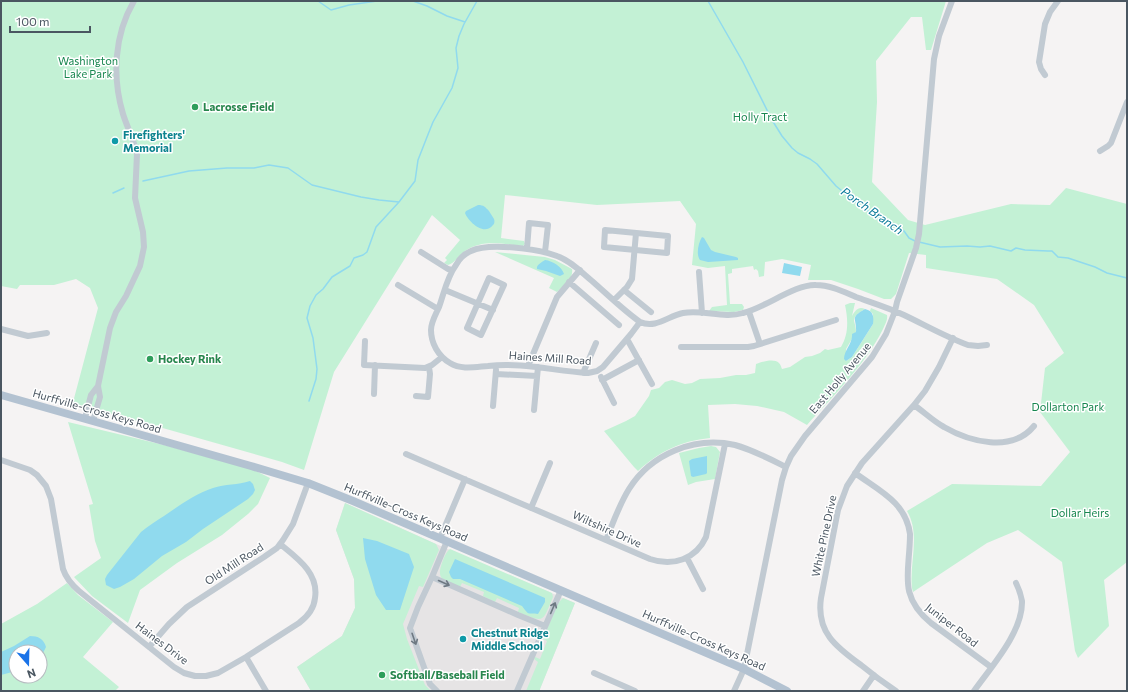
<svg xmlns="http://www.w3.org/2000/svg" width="1128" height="692" viewBox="0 0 1128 692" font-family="Commissioner,sans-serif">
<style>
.education{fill:#e6e4e5}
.green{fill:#c3f1d5;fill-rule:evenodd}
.water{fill:#90daee}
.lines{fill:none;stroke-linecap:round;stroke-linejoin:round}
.stream{stroke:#90daee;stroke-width:1.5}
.minor{stroke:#c1cad2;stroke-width:6}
.major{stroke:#b3c2d1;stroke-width:8}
.oneway{stroke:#6e7983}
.leisure-dot{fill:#2e9e5b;stroke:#fff;stroke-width:1.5}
.culture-dot{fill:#0f9aa8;stroke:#fff;stroke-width:1.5}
.labels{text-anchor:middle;stroke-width:3;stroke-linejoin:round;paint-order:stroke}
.park-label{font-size:11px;fill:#17864f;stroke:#fff}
.leisure-label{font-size:11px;font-weight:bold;fill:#27864d;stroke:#fff;text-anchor:start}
.culture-label{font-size:11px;font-weight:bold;fill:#0d838f;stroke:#fff;text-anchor:start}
.street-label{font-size:11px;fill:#4a5661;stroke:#fff}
.water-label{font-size:12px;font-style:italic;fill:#0c7c9b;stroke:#fff}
</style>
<rect width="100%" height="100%" fill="#f5f3f3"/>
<path class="education" d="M345,503L436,544L575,603L540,689V691H311L297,667L342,636L355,608L354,579L336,530Z"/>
<path class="green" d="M1,1H946L931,50H926L922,17H911L876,61L877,102L872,182L908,220L925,225L1011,204L1050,205L1066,188L1127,204V562L1104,580L1109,626L1078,658L1075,651L1062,562L1018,530L987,543L913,592L912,588C909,563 921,535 907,511L952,484L1041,486L1070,452L1040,412L1045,368L1064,353L1034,305L997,279L926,268V255L909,253L896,294L891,299H884L858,289L831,280H808L811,265L782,259L765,262L764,276L759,277L758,271L756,269L754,270L753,266L732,269V273L728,274L730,304H742L744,307L743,310L734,312L709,311L712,307L727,305L725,266L708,268L692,265L696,224L680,201L597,205L505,195L501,238L524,241L525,244L523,246C503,244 482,239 465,251C459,255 455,263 448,265L444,263L447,260L445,258L460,240L432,215L334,372L304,470L282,462L131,419L80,407L72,406L98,308L90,288L76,279L54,285H20L17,289L1,286Z
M495,252L545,257L555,260L572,269C574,278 563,286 557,292L549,288L554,278Z
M850,303H855L852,316C855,311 858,306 865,309C860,312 854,315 854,321C855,325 856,328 856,332L846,349V361L852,357L873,324V314L870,311L871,308L887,315C888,320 885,324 883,329C865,365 834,395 807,425L784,412L757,406L735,404L708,405L710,438C681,441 660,451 638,471L634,467L604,431L626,421L635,416L649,396L651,390L659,388L665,382L672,380L685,384L692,383L700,379L720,378L736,375H746L755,373L756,364C761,362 774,358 779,363C781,365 781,367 782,369L790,367L805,357L812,356L820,353L825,349L828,350L841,347C849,334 848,319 845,305Z
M68,422L168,446L254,470L270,478L258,504L248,514L222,535L177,563L140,590L128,623L92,596L74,577L101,558L95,541L89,505L93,504Z
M711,446L716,447L720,452L715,479L696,482L688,485L679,453L699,448Z
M345,503L436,544L439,550L423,587L419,586L403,624L407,639L425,685L431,691H311L297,667L342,636L355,608L354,579L336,530Z
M450,549L552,593L553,597C542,623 545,623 518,612L519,608L497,598L495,602L483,596L484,592L462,583L460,587C443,579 435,581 443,560C445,556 446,552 450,549Z
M67,583L78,595L113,622L83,657L119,687L115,691H1V624L37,604ZM16,652H40V676H16Z
M563,598L575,603L540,689V691H526L538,662L534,659L535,657L540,659L547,641L543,639L558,603Z"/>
<path class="water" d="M478,205C484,205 485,207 489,211C490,213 493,217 494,219C495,222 494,224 493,225C484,237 468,221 465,213L466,211Z
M702,237L704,238L711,250L715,252L736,257L738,258V260L708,262L700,260C696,255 698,243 702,237Z
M545,260C553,261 562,267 564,274L560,276L546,271L537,269C536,265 542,262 545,260Z
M784,263L802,267L800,276L782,273Z
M865,309C873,311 874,316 873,324L852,357L846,361L844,359C844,350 853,343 852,334L856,332C857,318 849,318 865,309Z
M707,456V473L706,474L693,477L691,476L689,461L692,459Z
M250,481L253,484L255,490L253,494L248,499L203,529L186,542L162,556L134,579L120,587L114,589L106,585L105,579L107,575L141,532C148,526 156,521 164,516C180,505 195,494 213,488C225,484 238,485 250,481Z
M363,538L377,541L409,554L414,567L400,610H386L376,595L365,559Z
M455,559L545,598V602L538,614C527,612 530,617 522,606L460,579H453L451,577L449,572Z
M30,636C38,636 44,639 46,647L43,653L40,655V652H16V671L1,675V652L14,646Z"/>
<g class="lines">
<path class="stream" d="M318,1L331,10L349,5L377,1
M413,1L427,6L447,16L465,22
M708,1L743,62L772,120L782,136L792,148L798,153L810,159L817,164L836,186L859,205L868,211L893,224L904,231L909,238L915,241
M143,181L189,171L227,168H254L269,165L288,168L312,185L361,197L379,200L399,202
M113,193L124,188
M919,242L940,247L967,246L980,247L990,246L1011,251L1016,248L1025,250L1048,251H1052L1058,257L1068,258L1095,267L1107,273L1127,278
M309,401L316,379L317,369L313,338L307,318L310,306L316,295L323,289L332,277L350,266L354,258L363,255L367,252L376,227L399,202L415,181L418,160L427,137L433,122L452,88L458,68L456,48L459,36L464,24L477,1"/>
<path class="minor" d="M1045,75L1041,69L1039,62L1045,24L1050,12L1058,1
M1100,151L1108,146L1111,143L1127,102
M605,230L668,236L667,253L604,247Z
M527,249L529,223L548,225L545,252
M421,252L448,269L452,270
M699,272L702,313
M489,278L504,285L481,335L467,328Z
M569,282L619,325
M398,285L438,309
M445,290L493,310
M624,290L651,312
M614,300L627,287L632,279L636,233
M749,312L760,344
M640,322C623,310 608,295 592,281C581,272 571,261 557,256C539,249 489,242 471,251C464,254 459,259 456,265C447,277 444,293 439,307C436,314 431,322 431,330C431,343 438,356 450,363C461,370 475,367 488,366C522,362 554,371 588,373L597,371L603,367L631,334L640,322C656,329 668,316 683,313C703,309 723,319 743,313C765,308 795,284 816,285C830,285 844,292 856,297C873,303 889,308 904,315C925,325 946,337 968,345L978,346L987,345
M1,329L28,336L47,333
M627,339L652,384
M365,341L364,365L425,368L432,365L442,357
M681,347H748L754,346L836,320
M528,366L557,297L580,270
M583,373L596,343
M496,374L537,376
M601,377L614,403
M602,380L639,360
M374,394L375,365
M416,396L428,397L430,374L429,367
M914,405C924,412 933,421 944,427C970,442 1012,453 1034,426
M493,406L496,370
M534,410L538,367
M85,418L91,395L98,386
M93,421L100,397L98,386L110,328L116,312L126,296L140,266L144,247L143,232L135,198L137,154C134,140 127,127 123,114C112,77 114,35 134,1
M406,454L650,559C673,567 696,559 706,537L725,444
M1,460L30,470L37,475L46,486L51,499L63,569C66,578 72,585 79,591L174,667L184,673L195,676H206L218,673L246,657L299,623C307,617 314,609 315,598C319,573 297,558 280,544
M855,473C878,490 906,502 910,534C910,572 897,595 931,623L991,667
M531,508L550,463
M440,538L465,479
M606,540C613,523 619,505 629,489C651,454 694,436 735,445C753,450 770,459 786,467
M447,541L432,577L518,615L545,626
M687,558L703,589
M432,577L418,607L410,628L430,684L437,691
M149,647L169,624L187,607L264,557L277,548L283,540L293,524L308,483
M246,657L266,691
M594,673L635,691
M517,691L561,590
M734,691L744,669L782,480L786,467L791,456L805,436L872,357L886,334L895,311L897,302L916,248L919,234L934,59L939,36L952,1
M863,691L874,675
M896,691C884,683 872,674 861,665C836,647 816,632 821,598L838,510L847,486L862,463L914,405L925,391L939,367L953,338
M974,691C991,667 1023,632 1022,601C1021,595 1019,589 1016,583"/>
<path class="major" d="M1,395L251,466L308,483L353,501L744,669L787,691"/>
</g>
<defs><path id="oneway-shaft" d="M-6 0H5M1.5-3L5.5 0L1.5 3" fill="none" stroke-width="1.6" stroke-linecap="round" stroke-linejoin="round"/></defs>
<g class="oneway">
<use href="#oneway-shaft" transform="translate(444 583) rotate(24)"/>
<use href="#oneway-shaft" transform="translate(553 608) rotate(-67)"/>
<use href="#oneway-shaft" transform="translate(414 639) rotate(71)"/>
</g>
<g class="leisure-dot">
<circle cx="195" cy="107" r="4"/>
<circle cx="150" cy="359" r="4"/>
<circle cx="382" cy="675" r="4"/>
</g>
<g class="culture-dot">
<circle cx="115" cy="141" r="4"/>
<circle cx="463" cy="639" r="4"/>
</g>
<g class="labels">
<g class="park-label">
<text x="88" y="65">Washington<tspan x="88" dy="13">Lake Park</tspan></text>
<text x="760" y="121">Holly Tract</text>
<text x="1068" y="411">Dollarton Park</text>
<text x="1080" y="517">Dollar Heirs</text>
</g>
<g class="leisure-label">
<text x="203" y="111">Lacrosse Field</text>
<text x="158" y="363">Hockey Rink</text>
<text x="390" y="679">Softball/Baseball Field</text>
</g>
<g class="culture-label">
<text x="123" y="139">Firefighters'<tspan x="123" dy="13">Memorial</tspan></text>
<text x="471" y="637">Chestnut Ridge<tspan x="471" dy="13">Middle School</tspan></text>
</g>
<g class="street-label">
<text transform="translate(550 358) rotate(4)" y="4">Haines Mill Road</text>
<text transform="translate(840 378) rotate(-50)" y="4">East Holly Avenue</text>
<text transform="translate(97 411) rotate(16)" y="4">Hurffville-Cross Keys Road</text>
<text transform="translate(406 512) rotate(23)" y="4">Hurffville-Cross Keys Road</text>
<text transform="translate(607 529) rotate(24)" y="4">Wiltshire Drive</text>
<text transform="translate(824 536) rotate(-78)" y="4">White Pine Drive</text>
<text transform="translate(234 564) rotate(-33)" y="4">Old Mill Road</text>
<text transform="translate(952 625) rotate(38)" y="4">Juniper Road</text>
<text transform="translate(704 640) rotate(24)" y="4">Hurffville-Cross Keys Road</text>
<text transform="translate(162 643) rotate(37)" y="4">Haines Drive</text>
</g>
<g class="water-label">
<text transform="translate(872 211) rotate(35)" y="4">Porch Branch</text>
</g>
</g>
<rect width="1128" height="692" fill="none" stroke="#4a5661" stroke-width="4"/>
<g transform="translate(28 664) rotate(160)"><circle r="19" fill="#ffffff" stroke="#b7bbc0"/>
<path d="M0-3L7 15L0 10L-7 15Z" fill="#1a73e8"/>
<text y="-6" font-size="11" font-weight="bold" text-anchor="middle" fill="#4a5661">N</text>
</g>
<path d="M10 26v6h80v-6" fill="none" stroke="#4a5661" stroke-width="2"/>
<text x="16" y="26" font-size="12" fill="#4a5661" stroke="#ffffff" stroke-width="3" paint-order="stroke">100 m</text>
</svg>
